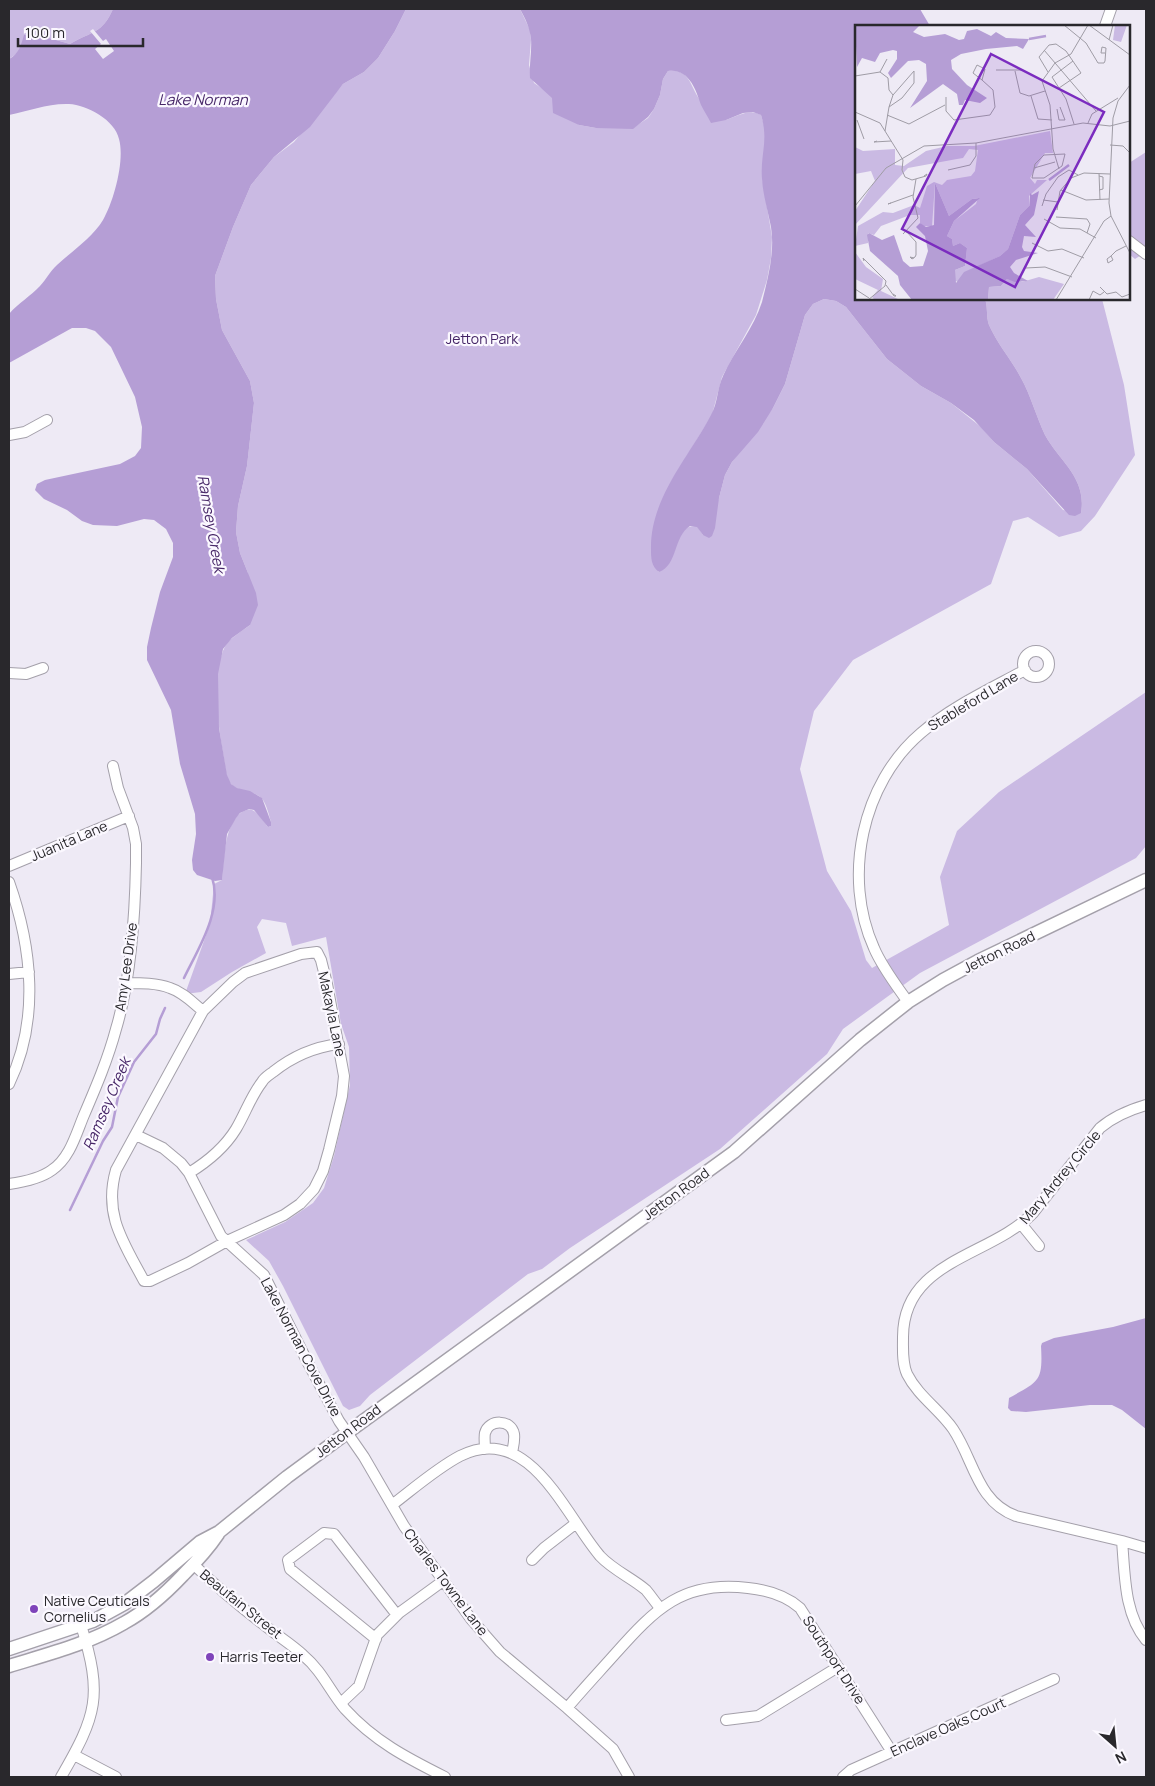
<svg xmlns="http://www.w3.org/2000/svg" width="1155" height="1786" viewBox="0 0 1155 1786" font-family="Manrope,sans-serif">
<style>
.green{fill:#cabae3}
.water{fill:#b59ed5}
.pier{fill:#eeeaf5}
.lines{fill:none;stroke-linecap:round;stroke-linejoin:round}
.stream{stroke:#b59ed5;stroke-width:2.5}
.minor-casing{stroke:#a4a0aa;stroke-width:12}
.tertiary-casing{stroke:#a4a0aa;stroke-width:15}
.minor{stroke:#fff;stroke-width:10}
.tertiary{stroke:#fff;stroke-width:12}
.poi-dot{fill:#7f44ba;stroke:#fbf8ff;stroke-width:2}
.labels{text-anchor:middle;stroke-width:4.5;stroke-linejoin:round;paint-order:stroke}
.park-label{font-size:14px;fill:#432365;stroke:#fbf8ff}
.street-label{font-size:14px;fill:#29282c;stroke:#fbf8ff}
.poi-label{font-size:14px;fill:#29282c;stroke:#fbf8ff;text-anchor:start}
.water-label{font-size:15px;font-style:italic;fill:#472768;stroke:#fbf8ff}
.inset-river{fill:none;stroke:#b59ed5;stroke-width:2.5}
.inset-road{fill:none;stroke:#9f9ca5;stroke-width:1}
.view{fill:#7b2cbf;fill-opacity:0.15;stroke:#7b2cbf;stroke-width:2.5}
.inset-edge{fill:none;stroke:#29282c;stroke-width:2.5}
</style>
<rect width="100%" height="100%" fill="#eeeaf5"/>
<path class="green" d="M9,9H113C102,34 92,31 70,44L42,36L9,59Z
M406,9H520L530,30L531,40L529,65L534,83L546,91L579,125L596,128H633L648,118L654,109L660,95L663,79L668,71C691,68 690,88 701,101C707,108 718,114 726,120C738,116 750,108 761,115L765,128L766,141L762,177L772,237L771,258L767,280L756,315L722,377L712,415L672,480L661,505L658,572C681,563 671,524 697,526L703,535L719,498L725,475L732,462L773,408L785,384L805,315L813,304L824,299L836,301L846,307L887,359L921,386L951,403L981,427L994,442L1027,469L1063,510L1081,513C1087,478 1060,462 1045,435C1036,416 1031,396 1021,378C1011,359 998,345 989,325C986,317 988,307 985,299H1102L1124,385L1135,455L1095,516L1081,531L1059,537L1028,517L1013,521L991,584L853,660L814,711L800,769L827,871L851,911L866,960L872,968L949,925L940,877L957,831L999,792L1146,692V846L1136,858L920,973L843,1029L827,1054L720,1149L570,1248L542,1269L528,1274L370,1395L360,1406L349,1410L343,1406L283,1286L269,1261L246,1240L285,1222L313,1203L324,1188L334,1156L350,1085L349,1047L341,1024L326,937L292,946L286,923L262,919L257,927L266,953L232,972L201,992L185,994L210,924L214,884L222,880C224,861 224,820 244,811C247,810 248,809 252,810C258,812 264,822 268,827L271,826V822C269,815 267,806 263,800C255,789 238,793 230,783C225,775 225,763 223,753C218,721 211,682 223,651C227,639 241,632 250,625L248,573L240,553L236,532L238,506L247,466L254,403L250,381L222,330L216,299L215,276L233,227L251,185L274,157L294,142L343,84L364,72L378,58L395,31Z
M1146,152V252L1135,259L1129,254V163Z"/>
<path class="water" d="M113,9H406L395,31L378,58L364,72L343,84L310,127L274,157L251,185L233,227L215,276L216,299L222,330L250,381L254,403L247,466L238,506L236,532L240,553L256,593L258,605L250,625L232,638L223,649L218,674L219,728L227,775L231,784L237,788L250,791L262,798L271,822V826L268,827L254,810L249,809L240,813L236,818L227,834L222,880L215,881L197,875L193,870L192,860L196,834L195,814L180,764L171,710L147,660V647L151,628L160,592L173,557V543L166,529L154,520L144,519L117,526L93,525L82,521L67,510L44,499L35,490L37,484L45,480L120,464L135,456L141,448L142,427L135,397L111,347L95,331L86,328H72L9,363V314C18,303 31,296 40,286C46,280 50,271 57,265C72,251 92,238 103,220C114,201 125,160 119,139C115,120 87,105 69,104C49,103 28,111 9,115V59C19,54 21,45 24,35L42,36L70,44C92,31 102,34 113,9Z
M520,9H920L930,26H856V299H985C988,307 986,317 989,325C998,345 1011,359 1021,378C1031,396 1036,416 1045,435C1060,462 1087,478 1081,513L1075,516L1069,515L1027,469L994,442L974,420L951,403L921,386L887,359L846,307L836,301L824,299L813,304L805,315L785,384L773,408L758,432L732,462L725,475L719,498L715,528L712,536L709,538L703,535L697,527L690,526C673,537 678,565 659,572C651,566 651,558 651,549C650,498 689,457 711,415C718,403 717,388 723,376C734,351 754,328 762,302C768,278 775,252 771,227C768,211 763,195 762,179C760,154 769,141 761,115L753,112L743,113L726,120L711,123C708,117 704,111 701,105C696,90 689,68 668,71L663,79L660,95L654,109L648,117L633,129L596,128L579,125L553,113L552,98L530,78C529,65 532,52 531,39C530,28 525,18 520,9Z
M1146,1318V1429L1122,1410L1112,1405H1090L1026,1412L1011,1411L1008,1408L1009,1398C1039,1381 1043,1382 1041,1346L1042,1343L1054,1338L1113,1327Z"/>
<path class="pier" d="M93,29L103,41L106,39L114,51L103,59L95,49L101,44L90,31Z"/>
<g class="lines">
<path class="stream" d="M184,978C198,949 223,911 212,877
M70,1210L103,1141L112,1127L118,1097L134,1062L156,1034L160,1019L165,1008"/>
<g class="minor-casing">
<path id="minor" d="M1105,26L1111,9
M1129,241L1146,254
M9,435L25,432L47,420
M1023 664a13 13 0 1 1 26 0a13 13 0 1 1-26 0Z
M9,673L26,674L43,668
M9,866L129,816
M9,882C32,947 40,1020 9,1084
M317,952L321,960L327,984L344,1076L342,1096L329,1150L323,1171L314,1189L300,1204L284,1215L227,1241L188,1263L150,1281H144C124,1243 103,1215 116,1170L203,1011L233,982L245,973L301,954Z
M9,974L29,972
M127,983C141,983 157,983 170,988C183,992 193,1003 203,1011
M908,1002C896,985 882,967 874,948C842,877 862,783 921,733C951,707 990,689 1025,670
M136,1135L163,1148L181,1163L189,1173L221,1236L264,1275L308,1363L339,1421L364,1457L404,1526L471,1619L500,1652L567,1708L613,1749L629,1777
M189,1173C207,1162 225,1147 236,1129C245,1114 251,1096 262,1082C264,1078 269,1075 273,1072C293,1056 314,1047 339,1044
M9,1184C23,1182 40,1179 52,1170C70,1158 76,1134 84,1115C96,1087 108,1059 116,1029C131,979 135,916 136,863V844L133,828L118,788L113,766
M1022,1225L1039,1246
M485,1449C485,1444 484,1437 485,1433C489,1419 511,1419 514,1434C515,1440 513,1447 512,1453
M392,1505C413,1489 437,1468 460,1456C529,1421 565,1515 600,1556C613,1570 632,1578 646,1590C651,1596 655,1602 660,1608
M1122,1541L1016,1516C977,1502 974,1460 953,1429C940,1410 918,1396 907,1374C902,1363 903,1349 903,1337C903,1260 990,1257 1033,1213L1100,1128C1114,1116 1129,1110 1146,1105
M1146,1548L1122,1541C1125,1574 1124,1614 1146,1640
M532,1560L544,1548L575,1524
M193,1564C216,1586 239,1606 263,1624C276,1635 290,1643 303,1655C323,1672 329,1690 345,1709C374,1741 407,1758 445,1777
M376,1639L290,1569L288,1560L324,1533L334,1534L397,1615
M341,1703L359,1686L377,1635L399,1613L443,1581
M567,1708C583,1689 599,1672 615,1654C655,1609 683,1580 748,1588C767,1590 785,1595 800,1608L892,1752
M726,1720L758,1716L838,1667
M74,1755L116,1777
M61,1777C97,1715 103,1696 81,1625
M843,1777L851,1770L1054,1679"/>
</g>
<g class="tertiary-casing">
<path id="tertiary" d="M9,1649L93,1621L124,1604L154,1581L200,1542L219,1532L287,1477L348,1432L734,1152L860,1040L908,1002L943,980L978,961L1146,880
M9,1666C48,1654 88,1644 124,1623C146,1611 166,1593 183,1575C196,1562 208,1549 218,1534"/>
</g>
<use href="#minor" class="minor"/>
<use href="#tertiary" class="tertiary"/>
</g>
<g class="poi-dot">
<circle cx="34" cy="1609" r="5"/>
<circle cx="210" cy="1657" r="5"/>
</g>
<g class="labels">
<g class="park-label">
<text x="482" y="344">Jetton Park</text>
</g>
<g class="street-label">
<text transform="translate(973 701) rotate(-31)" y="5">Stableford Lane</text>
<text transform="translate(69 841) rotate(-23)" y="5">Juanita Lane</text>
<text transform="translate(999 952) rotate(-26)" y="5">Jetton Road</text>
<text transform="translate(126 967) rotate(-82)" y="5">Amy Lee Drive</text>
<text transform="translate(332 1014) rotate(78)" y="5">Makayla Lane</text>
<text transform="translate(1060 1177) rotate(-50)" y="5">Mary Ardrey Circle</text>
<text transform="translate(676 1194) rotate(-36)" y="5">Jetton Road</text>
<text transform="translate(301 1347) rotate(62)" y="5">Lake Norman Cove Drive</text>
<text transform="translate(348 1431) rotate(-37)" y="5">Jetton Road</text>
<text transform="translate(446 1582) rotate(53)" y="5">Charles Towne Lane</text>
<text transform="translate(241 1604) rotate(39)" y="5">Beaufain Street</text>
<text transform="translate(834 1660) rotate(57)" y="5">Southport Drive</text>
<text transform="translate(948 1727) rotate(-24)" y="5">Enclave Oaks Court</text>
</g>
<g class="poi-label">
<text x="44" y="1606">Native Ceuticals<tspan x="44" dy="16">Cornelius</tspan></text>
<text x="220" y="1662">Harris Teeter</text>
</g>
<g class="water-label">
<text x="203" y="105">Lake Norman</text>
<text transform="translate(211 524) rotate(80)" y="5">Ramsey Creek</text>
<text transform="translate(107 1104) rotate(-67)" y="5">Ramsey Creek</text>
</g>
</g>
<g transform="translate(855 25)">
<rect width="275" height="275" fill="#eeeaf5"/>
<path d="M260,0H272L266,17L258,15ZM195,106L198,128H190L175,153L180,159L182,155H192L174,171L175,180L165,190L153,224L145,231L111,247L105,257L100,256V245L110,241L112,223L105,218L98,221L97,214L92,211L99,196L121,179L123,173L117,174L94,191L80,158L77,201H68L65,198V190H55L26,201L19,210L13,208V218L0,221L3,201L28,187L38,188L59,180L65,183L72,161L79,157L87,160L92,155L116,151L120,146L123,125L114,124L108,133L102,134L53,143L0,200V186L20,156L16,146L0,149V122L8,126L40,124V140L49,141L71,126L92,121H119ZM0,227L11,242L28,254L26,266L45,275H20L17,272L23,265L0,254ZM184,252L209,259L198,275H133L134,262L146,261L152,254L167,257Z" fill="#cabae3"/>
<path d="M0,0H65L58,7L69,12L90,9L104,15L109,14L112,6L122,4L136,11L141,7L151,13L174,14L168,24L162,21L131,24L106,29L96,35L97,44L112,60L132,73L125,78L110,75L108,80H104L102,69L88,59L55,83L72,56L71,39L64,35L53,36L36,53L33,48L42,34V26L38,25L25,28L20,37L7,33L2,42ZM80,158L94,191L117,174L125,173L99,196L92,211L97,214L98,221L105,218L112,223L110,241L100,245L101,258L109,247L145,231L153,224L165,190L175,180V168L177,170L184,166L179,190L170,200L181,212L169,211L167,222L169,226L183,228L161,235L155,242L159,248L173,256L160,257L152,254L146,261L134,262L133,275H57L45,260L43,251L15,226L12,210L14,208L27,215L39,210L48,236L55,242L68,241L73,226L70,211L61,202L65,198L71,202L79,200Z" fill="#b59ed5"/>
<path class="inset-river" d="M174,14L191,11M194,155L214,140"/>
<path class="inset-road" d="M209,0L231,18L243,38H249L250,36L251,23L247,22L246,28H250M234,0L275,30M254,15L258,0M189,25L241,86M218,36L197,52L211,74L219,99M122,40L130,44L127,55L118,48ZM141,45H167M160,46L165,68L174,71L190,66M25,47L33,53L34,65L38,70M193,47L184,32L194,20L201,19L211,26L226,48L204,63M0,51L25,47L32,34M275,60L263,76L258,93L254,178L256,191L275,228M176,71L183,94L197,95M91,72V86L99,95L135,90L140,82L138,65L127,55M202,84L204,95H210L205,82M0,87L25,98L48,135L47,145L50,152L57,155L71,151L72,149L69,151M32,90L54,99L90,80M2,95L9,114M233,98L237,89L263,73M30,106L34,82L47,73L59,58V46L38,70L34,82M22,116L19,117L36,116M255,120L268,121L275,128M210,129L207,141L189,153H177L180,139L189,130ZM179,143L200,137M204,144L198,124L195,80L187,56L200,38L216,29L233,0M93,145L115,140L121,131V118M244,148L245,175M244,151L248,152V164L244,165M206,165L231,175L254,174M188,175L203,177M36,178L33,179L58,170M0,181L31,143L69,121L121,118L228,98L255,101L275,96M187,181L191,169L203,152L214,145L223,150M202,185L205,166L216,153L229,148L255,149M201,192L232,194L235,199L232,208M189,194L205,203L225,204L241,213M51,206L61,217V230L60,232L57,234L55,232L59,233M48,209L63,193L58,172L61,154M177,218L193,226L207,224L229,233M256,231L258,235L253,238L252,234L256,231L261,226L271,221M9,236L8,233L31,256L30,261L13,275M171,243L190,242L217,252M31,260L39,271H41L38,269M245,262L252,269L261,267L267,272L275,269M0,264L14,273M201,275L249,196L256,191M234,275L238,266L245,270L249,267"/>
<path class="view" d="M136,29L249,87L160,262L47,204Z"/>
<rect width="275" height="275" class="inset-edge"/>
</g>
<rect width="1155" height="1786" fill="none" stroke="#29282c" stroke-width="20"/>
<g transform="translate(1115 1746) rotate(153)" stroke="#fbf8ff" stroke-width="4" paint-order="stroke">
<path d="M0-4L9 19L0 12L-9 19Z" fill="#29282c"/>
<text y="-8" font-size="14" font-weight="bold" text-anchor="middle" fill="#29282c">N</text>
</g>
<path d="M18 38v8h125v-8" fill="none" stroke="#29282c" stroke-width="2.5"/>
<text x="25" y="38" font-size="15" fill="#29282c" stroke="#fbf8ff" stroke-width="4" paint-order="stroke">100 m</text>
</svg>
